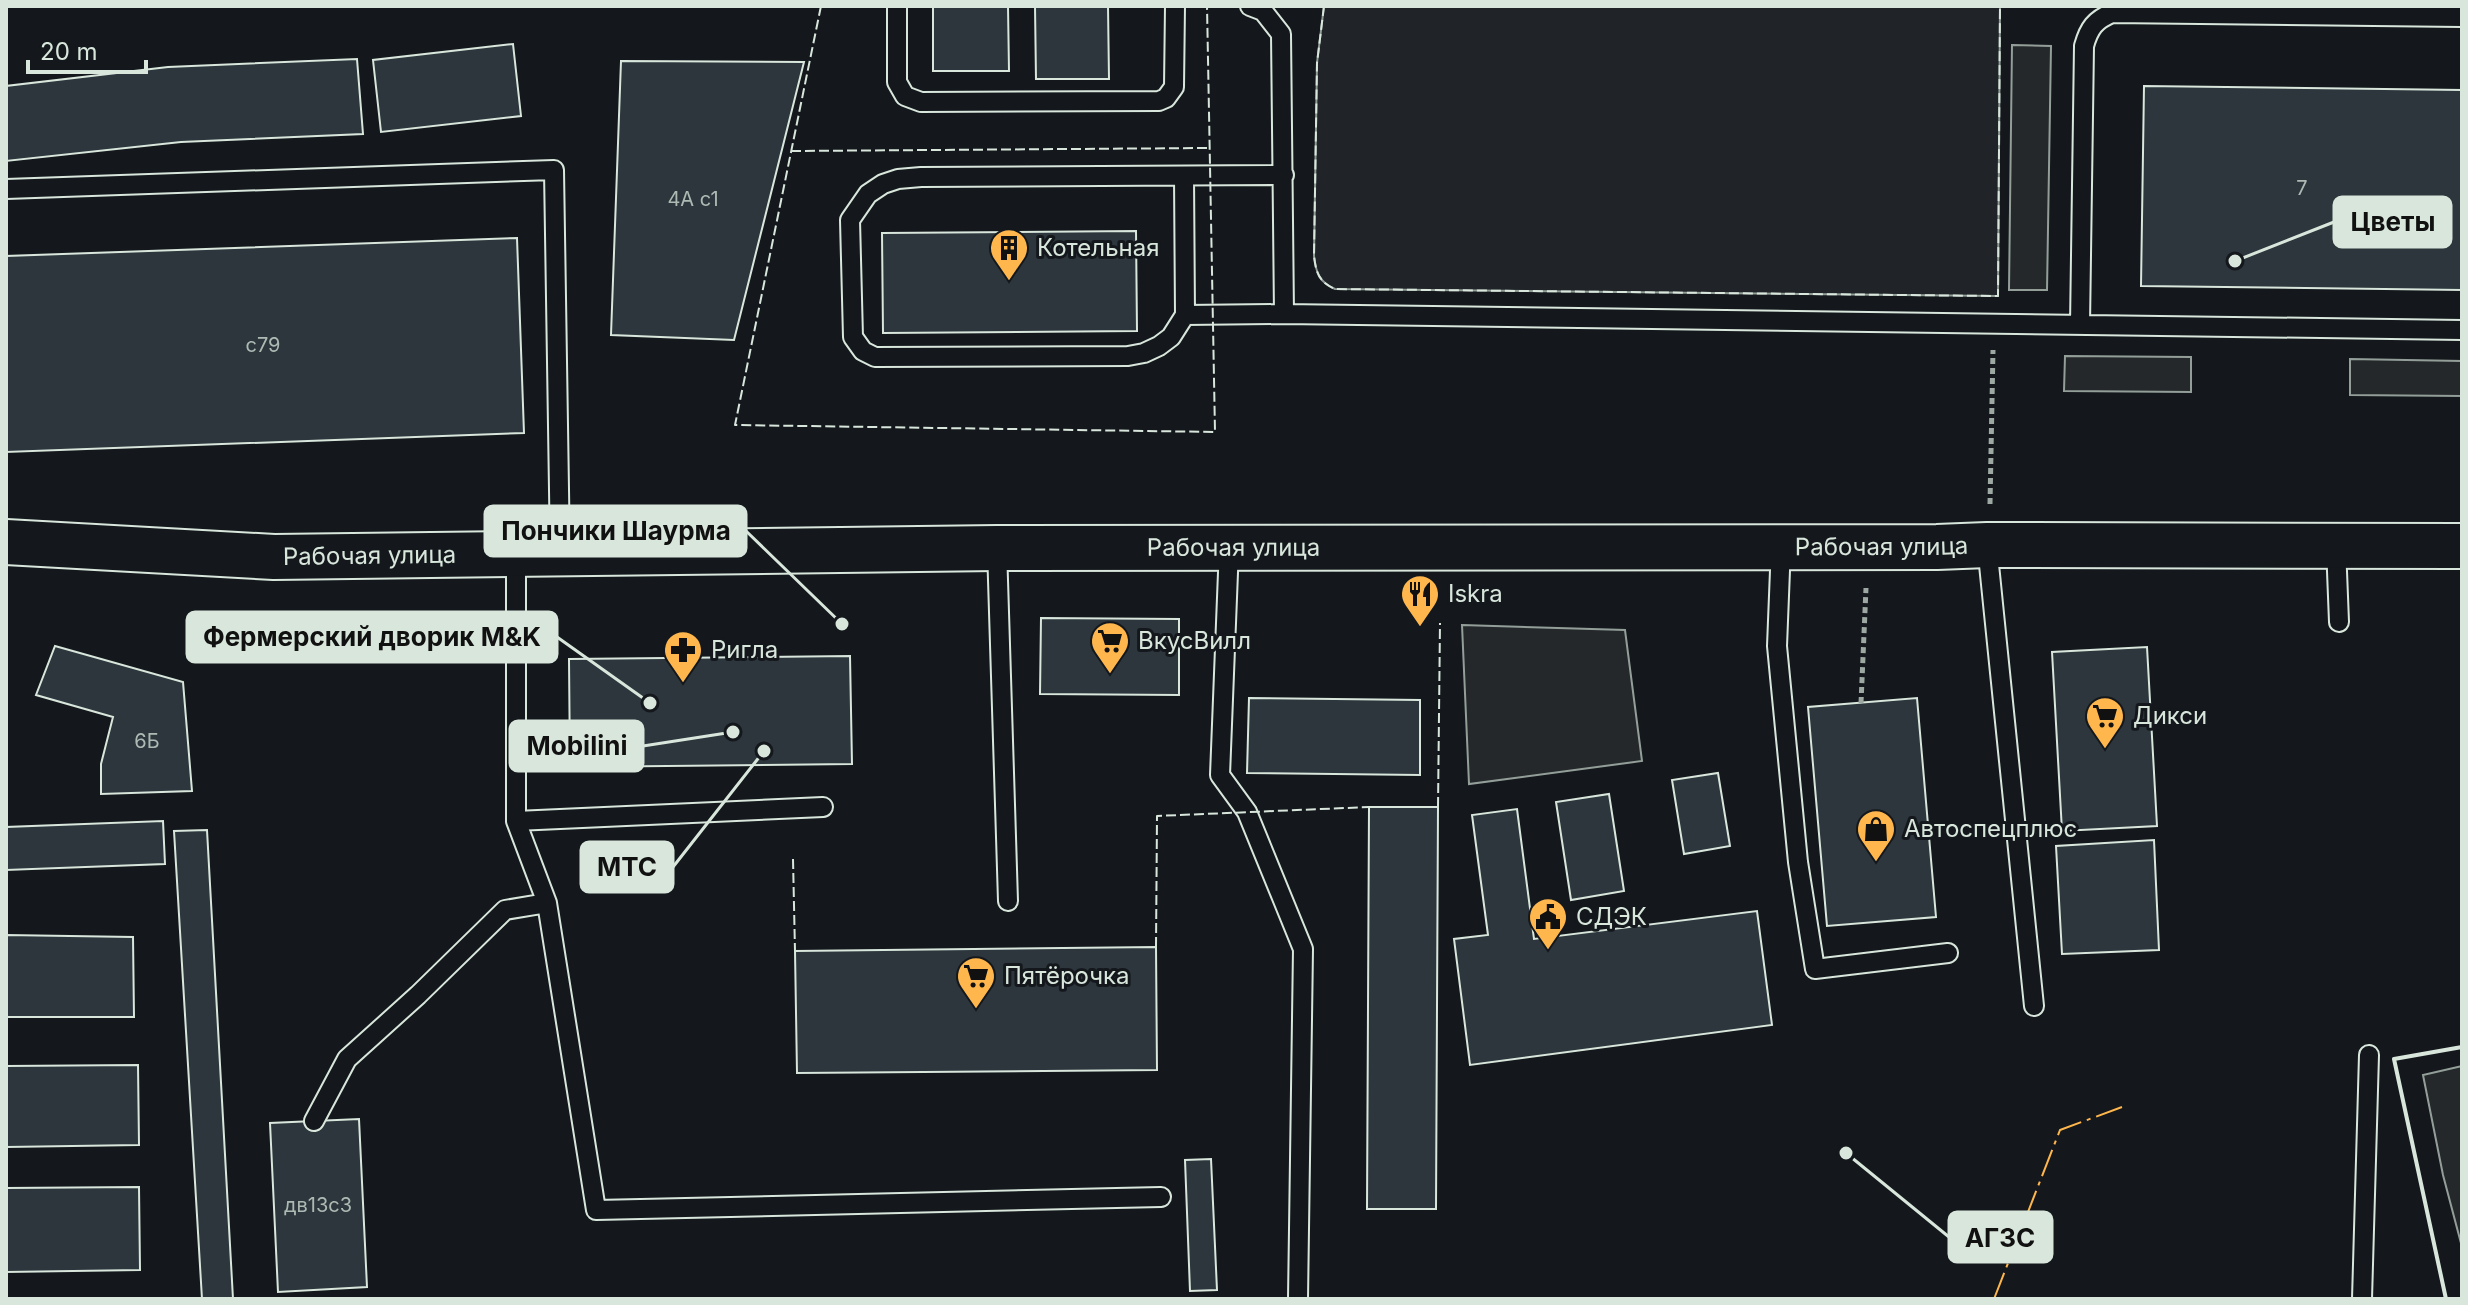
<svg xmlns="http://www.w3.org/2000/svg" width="2468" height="1305" viewBox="0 0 2468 1305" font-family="Inter,sans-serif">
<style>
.green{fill:#202428;stroke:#939e99;stroke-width:2}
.parking{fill:#24282b;stroke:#939e99;stroke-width:2}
.building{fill:#2c363c;stroke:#d8e6dc;stroke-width:2}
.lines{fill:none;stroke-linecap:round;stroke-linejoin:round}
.service-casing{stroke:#d8e6dc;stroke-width:22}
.tertiary-casing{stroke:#d8e6dc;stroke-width:48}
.path{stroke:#9da8a2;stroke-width:5;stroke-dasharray:6 4;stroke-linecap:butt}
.service{stroke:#14181c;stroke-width:18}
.tertiary{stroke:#14181c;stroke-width:44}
.fence{stroke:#d8e6dc;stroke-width:2;stroke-dasharray:10 4;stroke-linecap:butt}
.wall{stroke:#d8e6dc;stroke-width:4}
.power{stroke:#ffb74d;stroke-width:2;stroke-dasharray:28 6 4 6;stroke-linecap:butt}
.labels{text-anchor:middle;stroke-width:6;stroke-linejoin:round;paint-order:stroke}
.number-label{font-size:20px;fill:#adbab4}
.poi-label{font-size:24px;fill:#d8e6dc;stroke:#14181c;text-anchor:start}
.street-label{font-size:24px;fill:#d8e6dc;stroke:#14181c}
.leader{fill:none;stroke:#d8e6dc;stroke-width:3}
.callout-dot{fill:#d8e6dc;stroke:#14181c;stroke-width:3}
.callout{fill:#d8e6dc;stroke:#d8e6dc;stroke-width:3}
.callout-label{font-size:26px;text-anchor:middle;font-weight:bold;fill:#111}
</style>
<rect width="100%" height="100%" fill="#14181c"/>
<path class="green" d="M1324,6H2000L1998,296L1335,289C1319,282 1316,273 1314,256L1317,63Z"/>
<path class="parking" d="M2012,45L2051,46L2047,290H2009Z
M2065,356L2191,357V392L2064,391Z
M2350,359L2462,361V396L2350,395Z
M1462,625L1625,630L1642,761L1469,784Z
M2462,1066V1247L2443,1175L2423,1075Z"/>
<path class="building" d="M933,6H1008L1009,71H933Z
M1035,6H1108L1109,79H1036Z
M513,44L521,116L381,132L373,60Z
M357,59L363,134L181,142L6,161V86L168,67Z
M621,61L804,62L734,340L611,335Z
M2144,86L2462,90V290L2141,286Z
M1136,231L1137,331L883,333L882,233Z
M517,238L524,433L6,452V256Z
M1041,618L1179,619V695L1040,694Z
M55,646L183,682L192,791L101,794V764L113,717L36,695Z
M2147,647L2157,826L2062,831L2052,652Z
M850,656L852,764L570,767L569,659Z
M1249,698L1420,700V775L1247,773Z
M1917,698L1936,917L1827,926L1808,707Z
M1718,773L1730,846L1684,854L1672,780Z
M1609,794L1624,891L1571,900L1556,802Z
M1369,807H1438L1436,1209H1367Z
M1517,809L1534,939L1757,911L1772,1025L1470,1065L1454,939L1488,935L1472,815Z
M163,821L165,864L6,870V827Z
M207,830L233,1299H202L174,831Z
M2154,840L2159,950L2062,954L2056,846Z
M6,935L133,937L134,1017H6Z
M1156,947L1157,1070L797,1073L795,951Z
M138,1065L139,1145L6,1147V1066Z
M359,1119L367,1287L278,1292L270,1123Z
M1211,1159L1217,1290L1190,1291L1185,1160Z
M139,1187L140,1270L6,1272V1188Z"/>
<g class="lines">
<g class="service-casing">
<path id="service" d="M897,6V82L905,96L921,102L1159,101L1166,98L1174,87L1175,6
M1250,6L1263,11L1281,34L1284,314L2462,330
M1184,176L1185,315L1171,337L1159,346L1144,353L1128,356L875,357L863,351L853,337L850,220L868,194L883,184L898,179L921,177L1284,175
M6,189L554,170L560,553
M1185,315L1284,314
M2080,325L2084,46C2089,28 2095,20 2112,13L2462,17
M1781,545L1777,646L1798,862L1815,969L1948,953
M1987,545L2034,1006
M2336,546L2339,622
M1229,547L1220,775L1247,812L1303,949L1298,1299
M997,548L1008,901
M516,553V821L823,807
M516,821L547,903L596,1210L1161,1197
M314,1121L347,1059L418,995L505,910L547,903
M2362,1299L2369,1055"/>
</g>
<g class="tertiary-casing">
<g id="tertiary">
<path id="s1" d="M6,542L274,557L997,548L1937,547L1987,545L2462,546"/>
</g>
</g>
<path class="path" d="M1990,504L1993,350
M1861,703L1866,588"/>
<use href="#service" class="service"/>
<use href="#tertiary" class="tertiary"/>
<path class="fence" d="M821,6L735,425L1215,432L1207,6
M1324,6L1317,63L1314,256C1316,273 1319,282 1335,289L1998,296L2000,6
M791,151L1210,148
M1438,807L1440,623
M793,859L795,951
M1156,947L1157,816L1369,807"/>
<path class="wall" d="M2462,620V627
M2446,1299L2394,1059L2462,1047"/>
<path class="power" d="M1994,1299L2060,1130L2122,1107"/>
</g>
<defs>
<g id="building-pin" transform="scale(2)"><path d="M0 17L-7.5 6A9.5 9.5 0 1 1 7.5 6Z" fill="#ffb74d" stroke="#14181c"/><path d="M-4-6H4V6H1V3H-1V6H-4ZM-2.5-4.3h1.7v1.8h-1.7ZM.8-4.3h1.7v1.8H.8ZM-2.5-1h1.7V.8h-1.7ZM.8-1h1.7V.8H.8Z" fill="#111"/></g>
<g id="restaurant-pin" transform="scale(2)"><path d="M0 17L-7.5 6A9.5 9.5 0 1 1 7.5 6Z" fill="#ffb74d" stroke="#14181c"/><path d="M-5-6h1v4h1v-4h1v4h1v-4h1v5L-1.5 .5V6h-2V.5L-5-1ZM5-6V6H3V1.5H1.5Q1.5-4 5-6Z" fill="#111"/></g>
<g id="supermarket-pin" transform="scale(2)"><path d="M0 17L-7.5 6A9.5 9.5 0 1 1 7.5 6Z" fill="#ffb74d" stroke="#14181c"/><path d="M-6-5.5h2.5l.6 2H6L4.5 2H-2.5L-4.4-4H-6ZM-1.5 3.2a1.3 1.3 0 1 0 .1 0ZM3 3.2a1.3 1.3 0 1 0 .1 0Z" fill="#111"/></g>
<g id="pharmacy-pin" transform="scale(2)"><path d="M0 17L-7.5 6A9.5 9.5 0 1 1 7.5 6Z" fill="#ffb74d" stroke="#14181c"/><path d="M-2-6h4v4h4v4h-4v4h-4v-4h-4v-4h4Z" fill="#111"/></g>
<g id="shop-pin" transform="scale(2)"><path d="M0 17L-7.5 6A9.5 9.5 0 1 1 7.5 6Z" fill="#ffb74d" stroke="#14181c"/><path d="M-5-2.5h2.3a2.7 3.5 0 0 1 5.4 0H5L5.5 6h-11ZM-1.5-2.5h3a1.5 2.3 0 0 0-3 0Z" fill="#111"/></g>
<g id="civic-pin" transform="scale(2)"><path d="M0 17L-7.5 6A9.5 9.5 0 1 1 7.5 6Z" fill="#ffb74d" stroke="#14181c"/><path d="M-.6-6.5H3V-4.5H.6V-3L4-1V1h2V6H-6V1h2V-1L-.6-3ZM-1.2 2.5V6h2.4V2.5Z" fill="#111"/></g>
</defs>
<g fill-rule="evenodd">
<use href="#building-pin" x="1009" y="248"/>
<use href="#restaurant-pin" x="1420" y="594"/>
<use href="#supermarket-pin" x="1110" y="641"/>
<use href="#pharmacy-pin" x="683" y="650"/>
<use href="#supermarket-pin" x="2105" y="716"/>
<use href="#shop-pin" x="1876" y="829"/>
<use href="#civic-pin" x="1548" y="917"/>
<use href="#supermarket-pin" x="976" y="976"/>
</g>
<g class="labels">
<g class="number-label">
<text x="2302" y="195">7</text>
<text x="693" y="206">4А с1</text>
<text x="263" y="352">с79</text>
<text x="147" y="748">6Б</text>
<text x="318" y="1212">дв13с3</text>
</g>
<g class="poi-label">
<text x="1037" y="256">Котельная</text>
<text x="1448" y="602">Iskra</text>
<text x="1138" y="649">ВкусВилл</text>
<text x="711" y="658">Ригла</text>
<text x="2133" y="724">Дикси</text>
<text x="1904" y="837">Автоспецплюс</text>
<text x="1576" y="925">СДЭК</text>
<text x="1004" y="984">Пятёрочка</text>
</g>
<g class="street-label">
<text dy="8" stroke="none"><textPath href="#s1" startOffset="1876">Рабочая улица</textPath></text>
<text dy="8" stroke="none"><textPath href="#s1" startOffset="1228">Рабочая улица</textPath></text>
<text dy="8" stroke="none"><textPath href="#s1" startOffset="364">Рабочая улица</textPath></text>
</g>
</g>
<path class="leader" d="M2235 261L2334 222M842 624L746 531M650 703L557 637M733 732L643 746M764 751L673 867M1846 1153L1949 1237"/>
<g class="callout-dot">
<circle cx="2235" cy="261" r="8"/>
<circle cx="842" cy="624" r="8"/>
<circle cx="650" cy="703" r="8"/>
<circle cx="733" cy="732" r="8"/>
<circle cx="764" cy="751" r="8"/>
<circle cx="1846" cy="1153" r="8"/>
</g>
<g class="callout">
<rect x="2334" y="197" width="117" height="50" rx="8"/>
<rect x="485" y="506" width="261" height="50" rx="8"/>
<rect x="187" y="612" width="370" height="50" rx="8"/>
<rect x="510" y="721" width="133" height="50" rx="8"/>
<rect x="581" y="842" width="92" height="50" rx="8"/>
<rect x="1949" y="1212" width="103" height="50" rx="8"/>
</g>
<g class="callout-label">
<text x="2393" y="231">Цветы</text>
<text x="616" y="540">Пончики Шаурма</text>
<text x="372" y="646">Фермерский дворик М&amp;K</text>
<text x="577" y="755">Mobilini</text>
<text x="627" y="876">МТС</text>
<text x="2000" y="1247">АГЗС</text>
</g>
<rect width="2468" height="1305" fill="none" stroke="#d8e6dc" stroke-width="16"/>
<path d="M28 60v12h118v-12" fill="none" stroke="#d8e6dc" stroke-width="4"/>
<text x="40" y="60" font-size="24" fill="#d8e6dc" stroke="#14181c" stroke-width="6" paint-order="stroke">20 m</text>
</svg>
